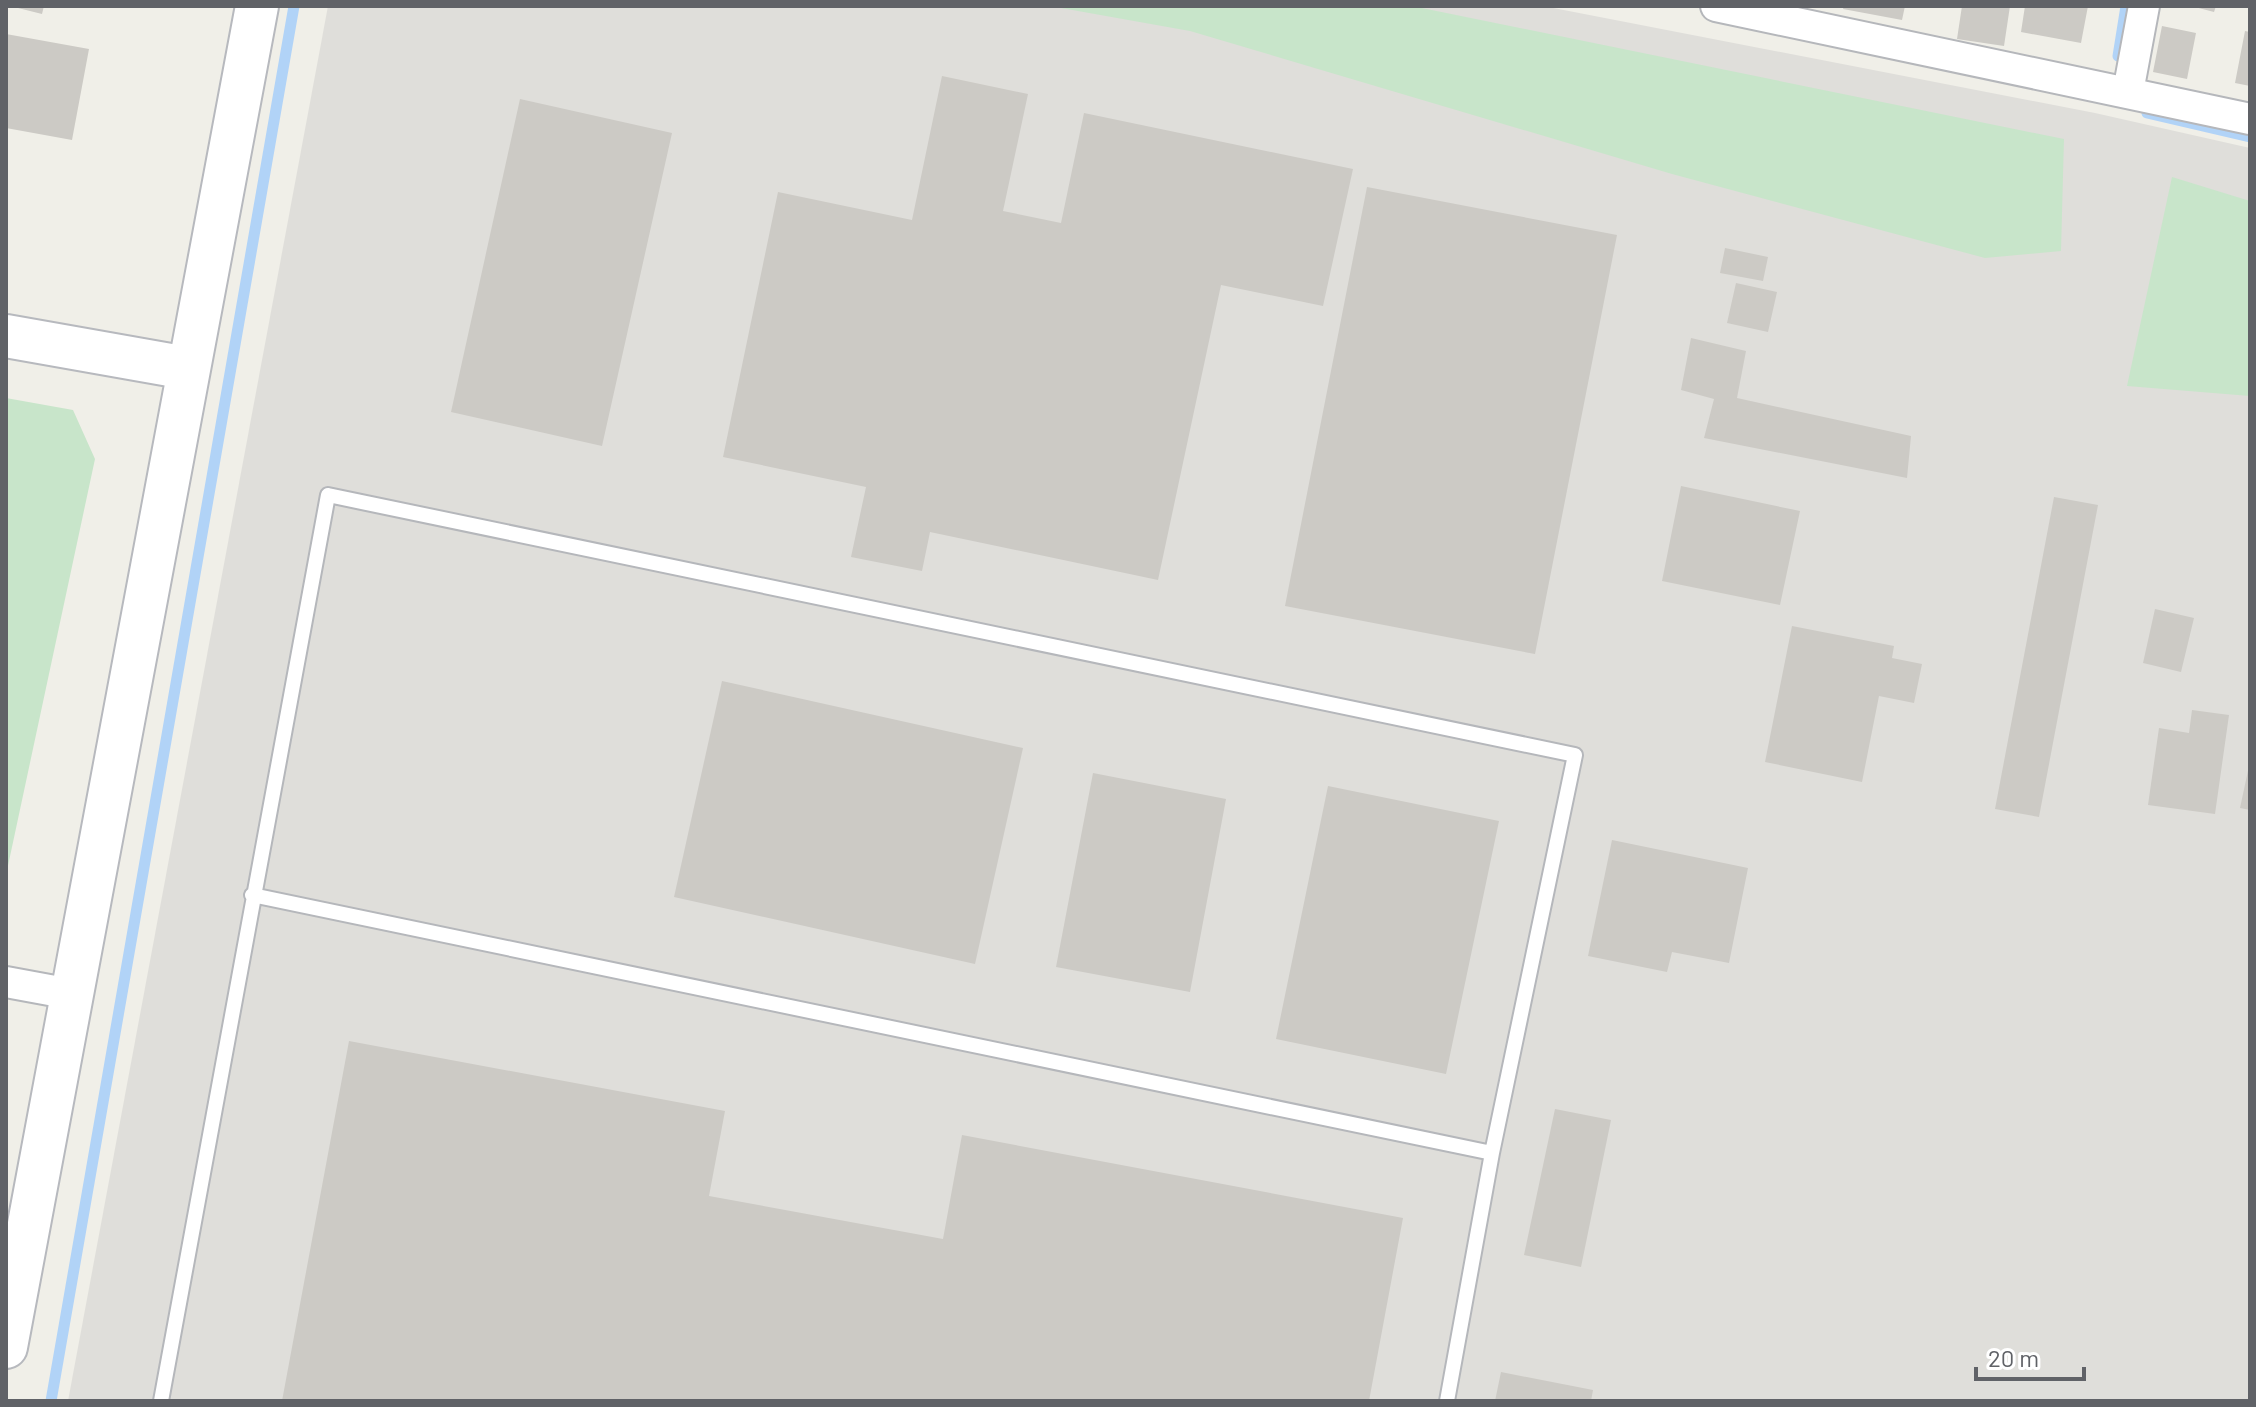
<svg xmlns="http://www.w3.org/2000/svg" width="2256" height="1407" viewBox="0 0 2256 1407" font-family="Barlow,sans-serif">
<style>
.industrial{fill:#dfdeda}
.green{fill:#c8e5ca}
.lines{fill:none;stroke-linecap:round;stroke-linejoin:round}
.stream{stroke:#b1d3f7;stroke-width:11}
.building{fill:#cccac5}
.lane-casing{stroke:#b5b7bb;stroke-width:18}
.street-casing{stroke:#b5b7bb;stroke-width:34}
.secondary-casing{stroke:#b7b9be;stroke-width:46}
.lane{stroke:#fff;stroke-width:14}
.street{stroke:#fff;stroke-width:30}
.secondary{stroke:#fff;stroke-width:42}
</style>
<rect width="100%" height="100%" fill="#f0efe8"/>
<path class="industrial" d="M328,6H1543L2095,113L2250,148V1401H68Z"/>
<path class="green" d="M1050,6H1412L2064,139L2061,251L1985,258L1672,174L1190,31Z
M2172,177L2250,201V396L2127,386Z
M6,398L73,410L95,459L6,875Z"/>
<g class="lines">
<path class="stream" d="M2118,56L2126,6
M2147,113L2250,137
M51,1401L294,6"/>
</g>
<path class="building" d="M10,6H44L42,14Z
M1844,6H1905L1902,20L1843,9Z
M1962,6H2010L2004,46L1957,39Z
M2025,6H2088L2081,43L2021,32Z
M2191,6H2216L2214,12Z
M2162,26L2196,33L2187,79L2153,72Z
M2245,31L2250,32V86L2235,83Z
M6,34L89,49L72,140L6,128Z
M942,76L1028,94L1003,211L1061,223L1084,113L1353,169L1323,306L1221,285L1158,580L930,532L922,571L851,557L866,487L723,457L778,192L912,220Z
M520,99L672,133L602,446L451,412Z
M1367,187L1617,235L1535,654L1285,606Z
M1725,248L1768,257L1763,281L1720,273Z
M1736,283L1777,292L1768,332L1727,323Z
M1691,338L1746,351L1737,398L1911,436L1907,478L1704,438L1714,399L1681,390Z
M1681,486L1800,511L1780,605L1662,581Z
M2054,497L2098,505L2039,817L1995,809Z
M2155,609L2194,618L2181,672L2143,663Z
M1792,626L1894,646L1892,658L1922,664L1914,703L1879,696L1862,782L1765,762Z
M722,681L1023,748L975,964L674,897Z
M2192,710L2229,715L2215,814L2148,805L2159,728L2189,733Z
M2249,766H2250V810L2240,808Z
M1093,773L1226,799L1190,992L1056,967Z
M1328,786L1499,821L1446,1074L1276,1039Z
M1612,840L1748,868L1729,963L1672,952L1667,972L1588,956Z
M349,1041L725,1111L709,1196L943,1239L962,1135L1403,1218L1369,1401H282Z
M1555,1109L1611,1120L1581,1267L1524,1255Z
M1501,1372L1593,1390L1591,1401H1495Z"/>
<g class="lines">
<g class="lane-casing">
<path id="lane" d="M252,895L1492,1153
M161,1401L328,495L1575,755L1492,1153L1447,1401"/>
</g>
<g class="street-casing">
<path id="street" d="M1716,6L2250,119
M2128,92L2144,6
M6,982L71,994"/>
</g>
<g class="secondary-casing">
<path id="secondary" d="M6,336L187,368
M6,1347L257,6"/>
</g>
<use href="#lane" class="lane"/>
<use href="#street" class="street"/>
<use href="#secondary" class="secondary"/>
</g>
<rect width="2256" height="1407" fill="none" stroke="#606267" stroke-width="16"/>
<path d="M1976 1367v12h108v-12" fill="none" stroke="#606267" stroke-width="4"/>
<text x="1988" y="1367" font-size="24" fill="#606267" stroke="#ffffff" stroke-width="6" paint-order="stroke">20 m</text>
</svg>
